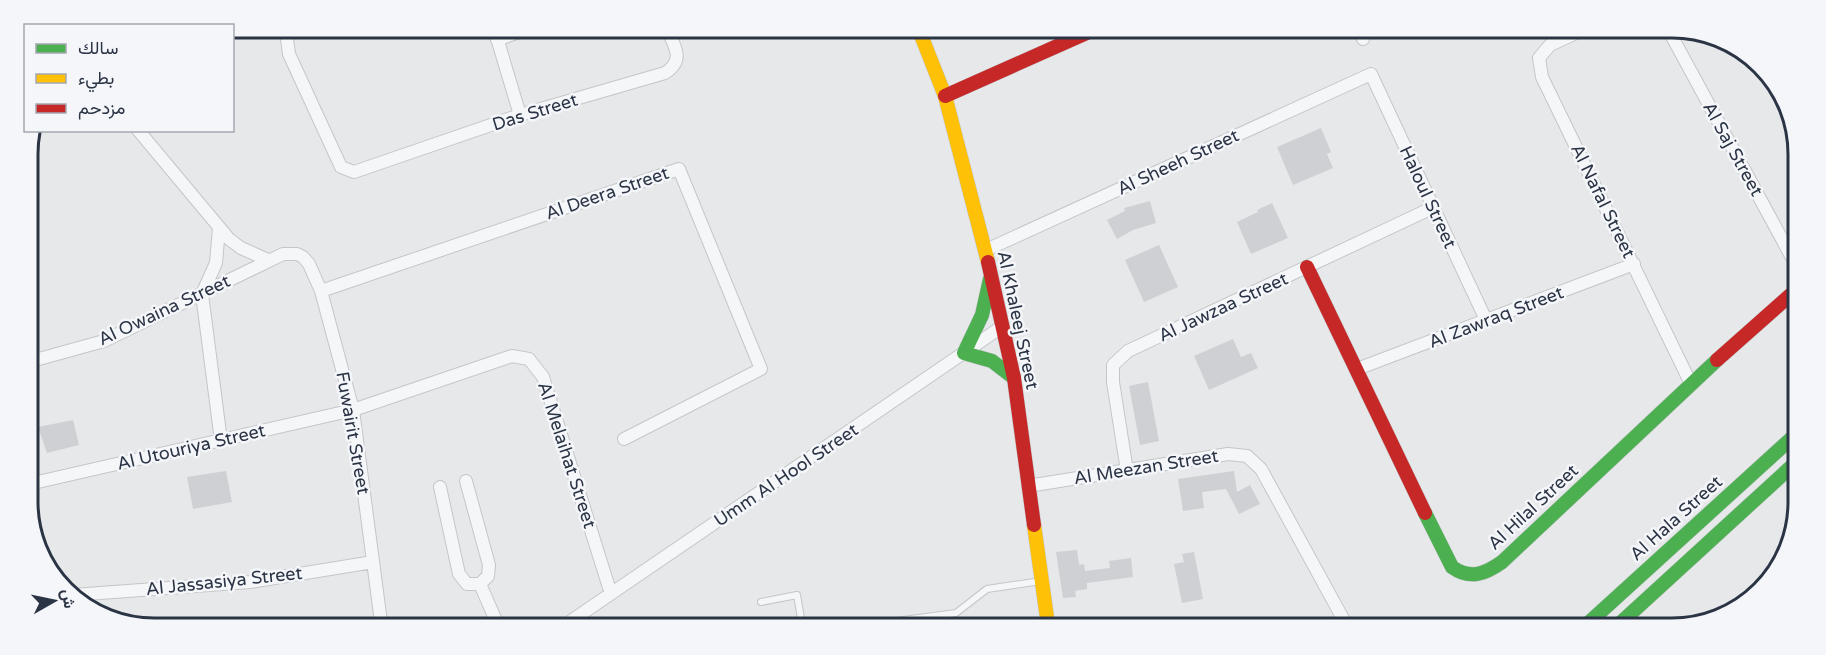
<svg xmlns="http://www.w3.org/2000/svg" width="1826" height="655" viewBox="0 0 1826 655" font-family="'Varela Round',Vazirmatn,sans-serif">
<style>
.building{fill:#ced0d3}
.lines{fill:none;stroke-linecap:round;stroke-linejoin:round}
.lane-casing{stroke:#c4c6c8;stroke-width:8}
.street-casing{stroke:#c4c6c8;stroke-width:14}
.fast-casing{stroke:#c4c6c8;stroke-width:15}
.slow-casing{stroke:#c4c6c8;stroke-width:15}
.jam-casing{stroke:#c4c6c8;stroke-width:15}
.lane{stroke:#f5f6f7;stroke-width:6}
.street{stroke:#f5f6f7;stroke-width:12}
.fast{stroke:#4caf50;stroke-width:14}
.slow{stroke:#ffc107;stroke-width:14}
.jam{stroke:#c62828;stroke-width:14}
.labels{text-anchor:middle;stroke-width:5;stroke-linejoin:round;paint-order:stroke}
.street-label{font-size:18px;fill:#2b3445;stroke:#f4f6f9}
.rim{fill:none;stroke:#2b3445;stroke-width:3}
</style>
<rect width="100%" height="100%" fill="#e6e8ea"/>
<path class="building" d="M1321,128L1331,152L1327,154L1333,168L1293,185L1277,147Z
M1150,201L1156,223L1133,230L1117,239L1107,220L1125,211L1124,208Z
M1272,203L1288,238L1251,254L1237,222L1258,212L1257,210Z
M1159,245L1178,287L1144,302L1125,260Z
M1233,339L1241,357L1251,353L1258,368L1209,390L1194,356Z
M1148,382L1159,441L1140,445L1129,386Z
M73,420L79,445L47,453L38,427Z
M226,471L232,502L193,509L187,477Z
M1234,471L1237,492L1250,485L1260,504L1239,514L1226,489L1202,492L1204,508L1183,511L1178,479Z
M1077,550L1079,565L1084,564L1085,571L1110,568L1109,561L1131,558L1133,577L1087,583V589L1075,591L1076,597L1063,598L1056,552Z
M1194,552L1203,599L1182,603L1174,564L1184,562L1182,554Z"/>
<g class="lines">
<g class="lane-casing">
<path id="lane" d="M761,602L797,595L802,624
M873,624L956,613L987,589L1041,581"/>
</g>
<g class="street-casing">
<path id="street" d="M293,28L287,39L289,54L341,167L354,172L520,115L665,73C685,60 675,47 667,29
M494,28L520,115
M1360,32L1363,39
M1576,33L1550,45L1539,58L1542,77L1691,384
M1670,33L1796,265
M497,40L527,29
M138,130L229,239L241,248L268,260
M219,228L216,263L202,294L221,441
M986,250L1371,74L1486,320
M321,291L679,169L761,369L624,439
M28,362L104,341L283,254H297L303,257L309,264L321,291L353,410L381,622
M1357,369L1634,264
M1127,471L1113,382V365L1128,351L1432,208
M29,484L353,410L512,356L529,359L543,377L611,594
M1028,486L1228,454L1247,456L1261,469L1347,626
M440,487L459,574L467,584H480L488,576L489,565L466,481
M480,584L497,623
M73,595L250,582L373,562
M568,623L1003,326"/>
</g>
<g class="fast-casing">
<path id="fast" d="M990,279L982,315L964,353L992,361L1014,378
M1425,513L1452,567C1470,580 1485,574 1502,562L1717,360
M1584,627L1794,436
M1616,627L1793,465"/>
</g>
<g class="slow-casing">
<path id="slow" d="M919,30L945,96L988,262
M1034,525L1048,625"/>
</g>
<g class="jam-casing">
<path id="jam" d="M945,96L1091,31
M988,262L1014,378L1034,525
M1307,267L1425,513
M1717,360L1796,290"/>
</g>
<use href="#lane" class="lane"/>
<use href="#street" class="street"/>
<use href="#fast" class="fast"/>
<use href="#slow" class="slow"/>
<use href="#jam" class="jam"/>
</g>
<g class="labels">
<g class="street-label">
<text transform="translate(535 112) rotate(-17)" y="6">Das Street</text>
<text transform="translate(1733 149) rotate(61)" y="6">Al Saj Street</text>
<text transform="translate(1178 162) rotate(-25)" y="6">Al Sheeh Street</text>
<text transform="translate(607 193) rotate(-19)" y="6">Al Deera Street</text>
<text transform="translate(1428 197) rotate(65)" y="6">Haloul Street</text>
<text transform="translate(1603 201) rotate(64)" y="6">Al Nafal Street</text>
<text transform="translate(1223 307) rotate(-25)" y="6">Al Jawzaa Street</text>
<text transform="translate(164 310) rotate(-25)" y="6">Al Owaina Street</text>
<text transform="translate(1496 317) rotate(-21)" y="6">Al Zawraq Street</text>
<text transform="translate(1018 320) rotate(78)" y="6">Al Khaleej Street</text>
<text transform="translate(353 433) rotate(80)" y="6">Fuwairit Street</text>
<text transform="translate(191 447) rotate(-13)" y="6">Al Utouriya Street</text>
<text transform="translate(567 455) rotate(72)" y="6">Al Melaihat Street</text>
<text transform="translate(1146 467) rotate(-9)" y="6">Al Meezan Street</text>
<text transform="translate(786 475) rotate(-34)" y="6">Umm Al Hool Street</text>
<text transform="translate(1533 507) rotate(-43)" y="6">Al Hilal Street</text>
<text transform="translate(1676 518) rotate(-42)" y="6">Al Hala Street</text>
<text transform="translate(224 581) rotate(-6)" y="6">Al Jassasiya Street</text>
</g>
</g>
<path d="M0 0H1826V655H0ZM154 38H1672A116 116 0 0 1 1788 154V502A116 116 0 0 1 1672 618H154A116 116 0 0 1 38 502V154A116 116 0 0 1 154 38Z" fill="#f4f6f9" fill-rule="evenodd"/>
<path class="rim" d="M154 38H1672A116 116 0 0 1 1788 154V502A116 116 0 0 1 1672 618H154A116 116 0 0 1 38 502V154A116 116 0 0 1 154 38Z"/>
<rect x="24" y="24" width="210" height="108" fill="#f4f6f9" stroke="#a4a8b1" stroke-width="1.5"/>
<rect x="36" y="44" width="30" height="9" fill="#4caf50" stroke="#a4a8b1" stroke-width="1.5"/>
<text x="78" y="54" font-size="18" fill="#2b3445">سالك</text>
<rect x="36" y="74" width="30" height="9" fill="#ffc107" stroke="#a4a8b1" stroke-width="1.5"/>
<text x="78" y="84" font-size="18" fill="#2b3445">بطيء</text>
<rect x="36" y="104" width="30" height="9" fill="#c62828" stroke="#a4a8b1" stroke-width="1.5"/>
<text x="78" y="114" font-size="18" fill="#2b3445">مزدحم</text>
<g transform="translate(54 601) rotate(81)" stroke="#f4f6f9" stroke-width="4.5" paint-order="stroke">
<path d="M0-4.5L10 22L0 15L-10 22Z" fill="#2b3445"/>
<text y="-9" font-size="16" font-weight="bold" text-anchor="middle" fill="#2b3445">ش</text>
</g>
</svg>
